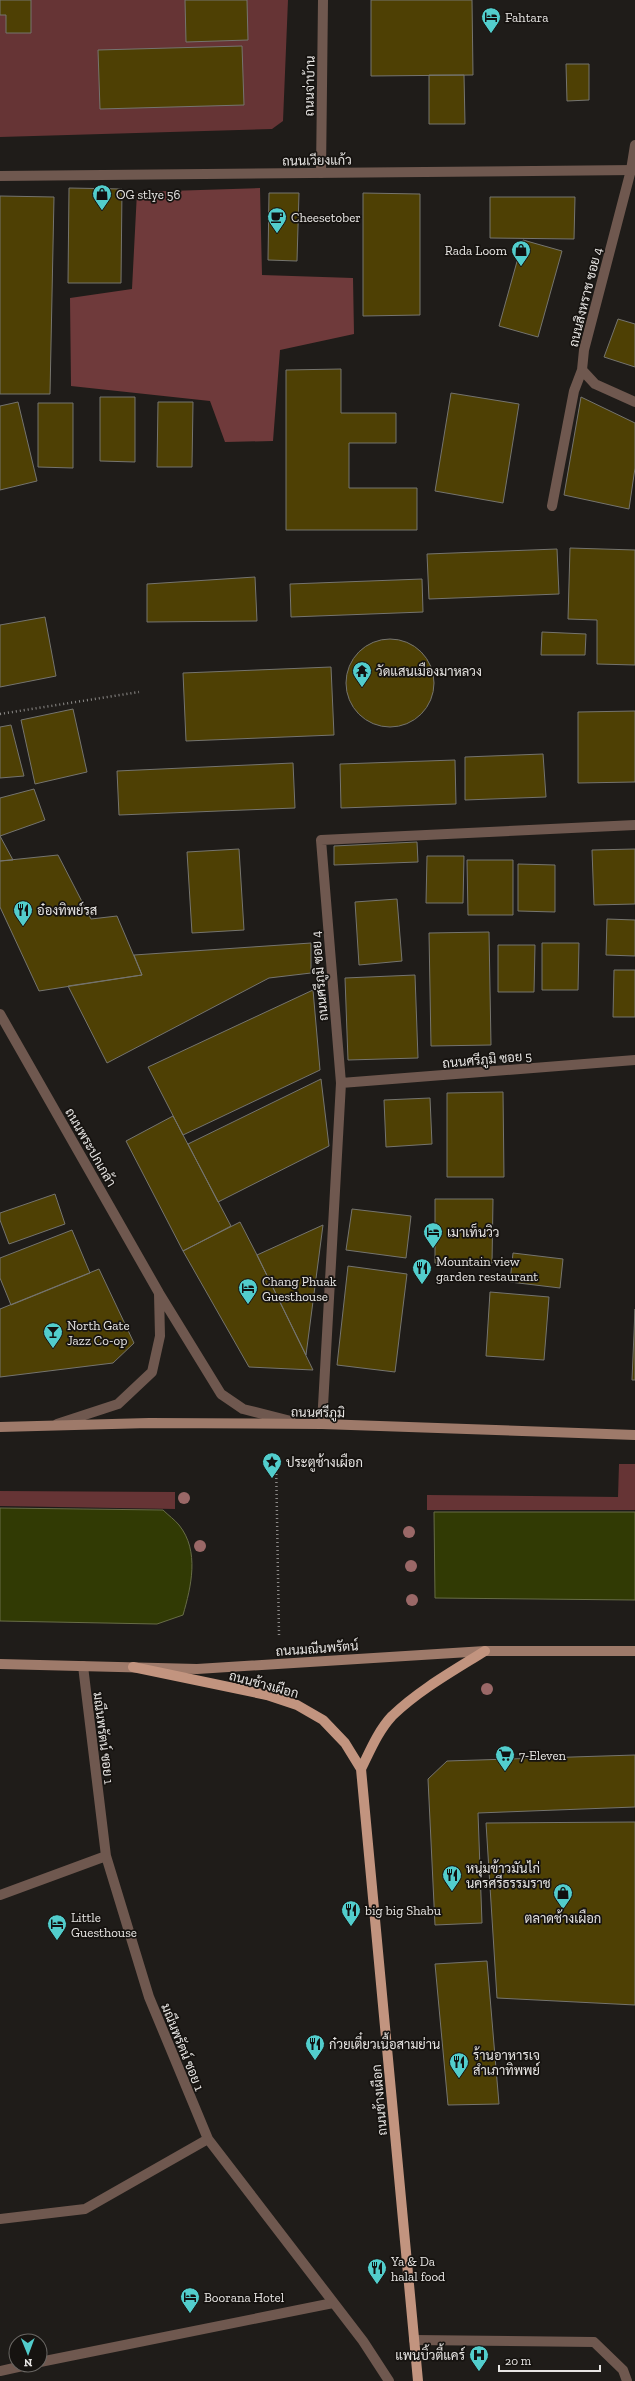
<svg xmlns="http://www.w3.org/2000/svg" width="635" height="2381" viewBox="0 0 635 2381" font-family="'Zilla Slab',Sarabun,serif">
<style>
.green{fill:#663435}
.forest{fill:#6f3a3b}
.water{fill:#313a04;stroke:#686d47}
.building{fill:#4e4004;stroke:#75746f}
.lines{fill:none;stroke-linecap:round;stroke-linejoin:round}
.path{stroke:#8c8a88;stroke-width:2.5;stroke-dasharray:1 3;stroke-linecap:butt}
.service{stroke:#6f584f;stroke-width:10}
.minor{stroke:#6f584f;stroke-width:10}
.tertiary{stroke:#6f584f;stroke-width:10}
.secondary{stroke:#9e7a6a;stroke-width:10}
.primary{stroke:#c2947f;stroke-width:10}
.tree{fill:#9a6867}
.labels{text-anchor:middle;stroke-width:3.5;stroke-linejoin:round;paint-order:stroke}
.poi-label{font-size:13px;fill:#e7e5e3;stroke:#161310;text-anchor:start}
.street-label{font-size:13px;fill:#e7e5e3;stroke:#161310}
</style>
<rect width="100%" height="100%" fill="#1f1c19"/>
<path class="green" d="M0,0H288L283,121L272,129L0,137Z
M619,1464H635V1510H427V1495L618,1497Z
M0,1491L175,1492V1509L0,1506Z"/>
<path class="forest" d="M260,188L262,275L353,278L354,334L280,350L273,441L225,442L210,401L71,386L70,298L132,289L137,192Z"/>
<path class="water" d="M0,1508L163,1510C168,1515 175,1520 179,1525C200,1551 191,1587 183,1615L157,1624L0,1621Z
M434,1512H635V1600L435,1598Z"/>
<path class="building" d="M0,0H31V33H6V15H0Z
M185,0H247L248,40L186,42Z
M371,0H472L473,75L371,76Z
M242,46L244,105L100,109L98,50Z
M566,64H589V100L567,101Z
M429,75H464L465,124H429Z
M69,188L122,189L121,283H68Z
M269,193H299L297,261L268,260Z
M363,193L420,194V315L363,316Z
M0,196L54,197L50,394H0Z
M490,197H575L574,239L490,238Z
M523,240L562,251L538,337L499,326Z
M618,319L635,324V367L604,357Z
M341,369V413H396V443H349V488H417V530H286V370Z
M451,393L519,404L503,503L435,491Z
M100,397H135V462L100,461Z
M581,397L635,423V468L629,509L564,495Z
M18,402L37,481L0,490V406Z
M158,402H193L192,467H157Z
M38,403H73V468L38,467Z
M570,548L635,550V665L597,664V620L568,619Z
M557,549L559,594L429,599L427,554Z
M255,577L257,621L147,622V584Z
M422,579L423,612L291,617L290,584Z
M45,617L56,676L0,687V625Z
M542,632L586,634L585,655H541Z
M346 683a44 44 0 1 1 88 0a44 44 0 1 1-88 0Z
M331,667L334,735L186,741L183,673Z
M73,709L87,772L35,784L21,720Z
M635,711V782L578,783V712Z
M11,725L24,776L0,778V727Z
M543,754L546,797L465,800V757Z
M455,760L456,804L341,808L340,764Z
M293,763L295,808L119,815L117,771Z
M34,789L45,820L0,836L13,860L0,861V798Z
M417,842L418,862L334,865V846Z
M239,849L244,930L192,933L187,852Z
M635,849V904L594,905L592,850Z
M58,855L91,919L117,916L142,975L39,991L0,907V861Z
M427,856H464L463,903H426Z
M467,860H513V915H468Z
M518,864L555,865V912L518,911Z
M397,899L402,961L359,965L355,902Z
M607,919L635,920V956L606,955Z
M489,932L491,1045L431,1046L429,933Z
M311,943V973L269,978L107,1063L68,986L142,975L134,955Z
M542,943H579L578,990H542Z
M498,945H535L534,992H498Z
M614,970H635V1017H613Z
M415,975L418,1058L348,1060L345,978Z
M313,990L320,1070L183,1135L148,1067Z
M321,1079L329,1146L218,1202L188,1144Z
M503,1092L504,1177H447V1093Z
M430,1098L432,1144L386,1147L384,1100Z
M173,1116L231,1226L183,1251L126,1141Z
M55,1194L65,1224L9,1244L0,1220V1213Z
M435,1199H493L492,1263H435Z
M352,1209L411,1216L406,1258L346,1250Z
M240,1222L257,1255L313,1370L249,1367L183,1251Z
M323,1225L306,1355L257,1255Z
M72,1230L90,1273L11,1305L0,1278V1258Z
M513,1253L563,1259L560,1288L510,1282Z
M348,1266L407,1274L395,1372L337,1365Z
M99,1269L134,1343L113,1363L0,1377V1309Z
M490,1292L549,1297L544,1360L486,1356Z
M635,1309V1380H632Z
M635,1755V1807L478,1813L482,1923L435,1925L428,1779L447,1761Z
M635,1822V2005L497,1998L486,1823Z
M487,1961L499,2104L448,2105L435,1964Z"/>
<g class="lines">
<path class="path" d="M0,714L139,692
M276,1458L279,1635"/>
<path class="service" d="M631,170L635,145
M414,2340L594,2342L623,2370L627,2381
M40,2362L333,2303
M0,2371L27,2365"/>
<path class="minor" d="M631,170L584,350L582,370L595,384L635,402
M321,173L323,0
M552,506L574,391L582,370
M341,1083L635,1060
M322,1424L341,1083L321,840L635,825
M83,1666L106,1856L149,1997L208,2139L363,2341L389,2381
M0,1895L106,1856
M0,2219L85,2209L208,2139"/>
<path class="tertiary" d="M0,176L635,170
M0,1014L159,1293L221,1394L243,1409L291,1421
M57,1424L118,1404L152,1372L160,1336L159,1294"/>
<path class="secondary" d="M0,1427L149,1423L322,1424L635,1435
M0,1664L197,1669L485,1651H635"/>
<path class="primary" d="M133,1667L267,1695L297,1705L323,1720L345,1743L361,1769L418,2381
M361,1769C370,1751 378,1731 392,1716C419,1690 453,1671 485,1651"/>
</g>
<g class="tree">
<circle cx="184" cy="1498" r="6"/>
<circle cx="409" cy="1532" r="6"/>
<circle cx="200" cy="1546" r="6"/>
<circle cx="411" cy="1566" r="6"/>
<circle cx="412" cy="1600" r="6"/>
<circle cx="487" cy="1689" r="6"/>
</g>
<defs>
<g id="hotel-pin" transform="scale(1)"><path d="M0 17L-7.5 6A9.5 9.5 0 1 1 7.5 6Z" fill="#52cdcc" stroke="#161310"/><path d="M-6-4.5h1.5V1H6V5H4.5V3h-9V5H-6ZM-4 0a1.8 1.8 0 1 1 3.6 0ZM.5 0V-2.5h3Q6-2.5 6 0Z" fill="#111"/></g>
<g id="shop-pin" transform="scale(1)"><path d="M0 17L-7.5 6A9.5 9.5 0 1 1 7.5 6Z" fill="#52cdcc" stroke="#161310"/><path d="M-5-2.5h2.3a2.7 3.5 0 0 1 5.4 0H5L5.5 6h-11ZM-1.5-2.5h3a1.5 2.3 0 0 0-3 0Z" fill="#111"/></g>
<g id="cafe-pin" transform="scale(1)"><path d="M0 17L-7.5 6A9.5 9.5 0 1 1 7.5 6Z" fill="#52cdcc" stroke="#161310"/><path d="M-5.5-4.5H6V0H3Q3 3.5 0 3.5H-2.5Q-5.5 3.5-5.5 0ZM3-3.2v2h1.7v-2ZM-6 4.5H4V6H-6Z" fill="#111"/></g>
<g id="temple-pin" transform="scale(1)"><path d="M0 17L-7.5 6A9.5 9.5 0 1 1 7.5 6Z" fill="#52cdcc" stroke="#161310"/><path d="M0-6L5-2H3V0L6.5 2.5H4V6H1.5V3h-3V6H-4V2.5H-6.5L-3 0V-2H-5Z" fill="#111"/></g>
<g id="restaurant-pin" transform="scale(1)"><path d="M0 17L-7.5 6A9.5 9.5 0 1 1 7.5 6Z" fill="#52cdcc" stroke="#161310"/><path d="M-5-6h1v4h1v-4h1v4h1v-4h1v5L-1.5 .5V6h-2V.5L-5-1ZM5-6V6H3V1.5H1.5Q1.5-4 5-6Z" fill="#111"/></g>
<g id="bar-pin" transform="scale(1)"><path d="M0 17L-7.5 6A9.5 9.5 0 1 1 7.5 6Z" fill="#52cdcc" stroke="#161310"/><path d="M-6-5H6L.8 .8V4.5H3.5V6h-7V4.5H-.8V.8Z" fill="#111"/></g>
<g id="sight-pin" transform="scale(1)"><path d="M0 17L-7.5 6A9.5 9.5 0 1 1 7.5 6Z" fill="#52cdcc" stroke="#161310"/><path d="M0-6L1.8-2.2L6-1.7L2.9 1.2L3.7 5.4L0 3.3L-3.7 5.4L-2.9 1.2L-6-1.7L-1.8-2.2Z" fill="#111"/></g>
<g id="supermarket-pin" transform="scale(1)"><path d="M0 17L-7.5 6A9.5 9.5 0 1 1 7.5 6Z" fill="#52cdcc" stroke="#161310"/><path d="M-6-5.5h2.5l.6 2H6L4.5 2H-2.5L-4.4-4H-6ZM-1.5 3.2a1.3 1.3 0 1 0 .1 0ZM3 3.2a1.3 1.3 0 1 0 .1 0Z" fill="#111"/></g>
<g id="hospital-pin" transform="scale(1)"><path d="M0 17L-7.5 6A9.5 9.5 0 1 1 7.5 6Z" fill="#52cdcc" stroke="#161310"/><path d="M-5-5h3v3.5h4V-5h3V5h-3V1.5h-4V5h-3Z" fill="#111"/></g>
</defs>
<g fill-rule="evenodd">
<use href="#hotel-pin" x="491" y="17"/>
<use href="#shop-pin" x="102" y="194"/>
<use href="#cafe-pin" x="277" y="217"/>
<use href="#shop-pin" x="521" y="250"/>
<use href="#temple-pin" x="362" y="671"/>
<use href="#restaurant-pin" x="23" y="910"/>
<use href="#hotel-pin" x="433" y="1232"/>
<use href="#restaurant-pin" x="422" y="1268"/>
<use href="#hotel-pin" x="248" y="1288"/>
<use href="#bar-pin" x="53" y="1332"/>
<use href="#sight-pin" x="272" y="1462"/>
<use href="#supermarket-pin" x="505" y="1755"/>
<use href="#restaurant-pin" x="452" y="1875"/>
<use href="#shop-pin" x="563" y="1893"/>
<use href="#restaurant-pin" x="351" y="1910"/>
<use href="#hotel-pin" x="57" y="1924"/>
<use href="#restaurant-pin" x="315" y="2044"/>
<use href="#restaurant-pin" x="459" y="2062"/>
<use href="#restaurant-pin" x="377" y="2268"/>
<use href="#hotel-pin" x="190" y="2297"/>
<use href="#hospital-pin" x="479" y="2355"/>
</g>
<g class="labels">
<g class="poi-label">
<text x="505" y="22">Fahtara</text>
<text x="116" y="199">OG stlye 56</text>
<text x="291" y="222">Cheesetober</text>
<text x="507" y="255" text-anchor="end">Rada Loom</text>
<text x="376" y="676">วัดแสนเมืองมาหลวง</text>
<text x="37" y="915">อ๋องทิพย์รส</text>
<text x="447" y="1237">เมาเท็นวิว</text>
<text x="436" y="1266">Mountain view<tspan x="436" dy="15">garden restaurant</tspan></text>
<text x="262" y="1286">Chang Phuak<tspan x="262" dy="15">Guesthouse</tspan></text>
<text x="67" y="1330">North Gate<tspan x="67" dy="15">Jazz Co-op</tspan></text>
<text x="286" y="1467">ประตูช้างเผือก</text>
<text x="519" y="1760">7-Eleven</text>
<text x="466" y="1873">หนุ่มข้าวมันไก่<tspan x="466" dy="15">นครศรีธรรมราช</tspan></text>
<text x="365" y="1915">big big Shabu</text>
<text x="71" y="1922">Little<tspan x="71" dy="15">Guesthouse</tspan></text>
<text x="563" y="1923" text-anchor="middle">ตลาดช้างเผือก</text>
<text x="329" y="2049">ก๋วยเตี๋ยวเนื้อสามย่าน</text>
<text x="473" y="2060">ร้านอาหารเจ<tspan x="473" dy="15">สำเภาทิพพย์</tspan></text>
<text x="391" y="2266">Ya &amp; Da<tspan x="391" dy="15">halal food</tspan></text>
<text x="204" y="2302">Boorana Hotel</text>
<text x="465" y="2360" text-anchor="end">แพนบิ้วตี้แคร์</text>
</g>
<g class="street-label">
<text transform="translate(309 86) rotate(-89)" y="5">ถนนจ่าบ้าน</text>
<text transform="translate(317 160) rotate(-1)" y="5">ถนนเวียงแก้ว</text>
<text transform="translate(585 297) rotate(-76)" y="5">ถนนสิงหราช ซอย 4</text>
<text transform="translate(319 976) rotate(-95)" y="5">ถนนศรีภูมิ ซอย 4</text>
<text transform="translate(487 1059) rotate(-5)" y="5">ถนนศรีภูมิ ซอย 5</text>
<text transform="translate(91 1147) rotate(60)" y="5">ถนนพระปกเกล้า</text>
<text transform="translate(318 1412) rotate(1)" y="5">ถนนศรีภูมิ</text>
<text transform="translate(317 1648) rotate(-4)" y="5">ถนนมณีนพรัตน์</text>
<text transform="translate(264 1684) rotate(15)" y="5">ถนนช้างเผือก</text>
<text transform="translate(104 1738) rotate(83)" y="5">มณีนพรัตน์ ซอย 1</text>
<text transform="translate(183 2047) rotate(68)" y="5">มณีนพรัตน์ ซอย 1</text>
<text transform="translate(379 2100) rotate(-95)" y="5">ถนนช้างเผือก</text>
</g>
</g>
<g transform="translate(28 2353) rotate(179)"><circle r="19" fill="#161310" stroke="#6a6764"/>
<path d="M0-3L7 15L0 10L-7 15Z" fill="#52cdcc"/>
<text y="-6" font-size="11" font-weight="bold" text-anchor="middle" fill="#e7e5e3">N</text>
</g>
<path d="M499 2365v6h101v-6" fill="none" stroke="#e7e5e3" stroke-width="2"/>
<text x="505" y="2365" font-size="12" fill="#e7e5e3" stroke="#161310" stroke-width="3" paint-order="stroke">20 m</text>
</svg>
